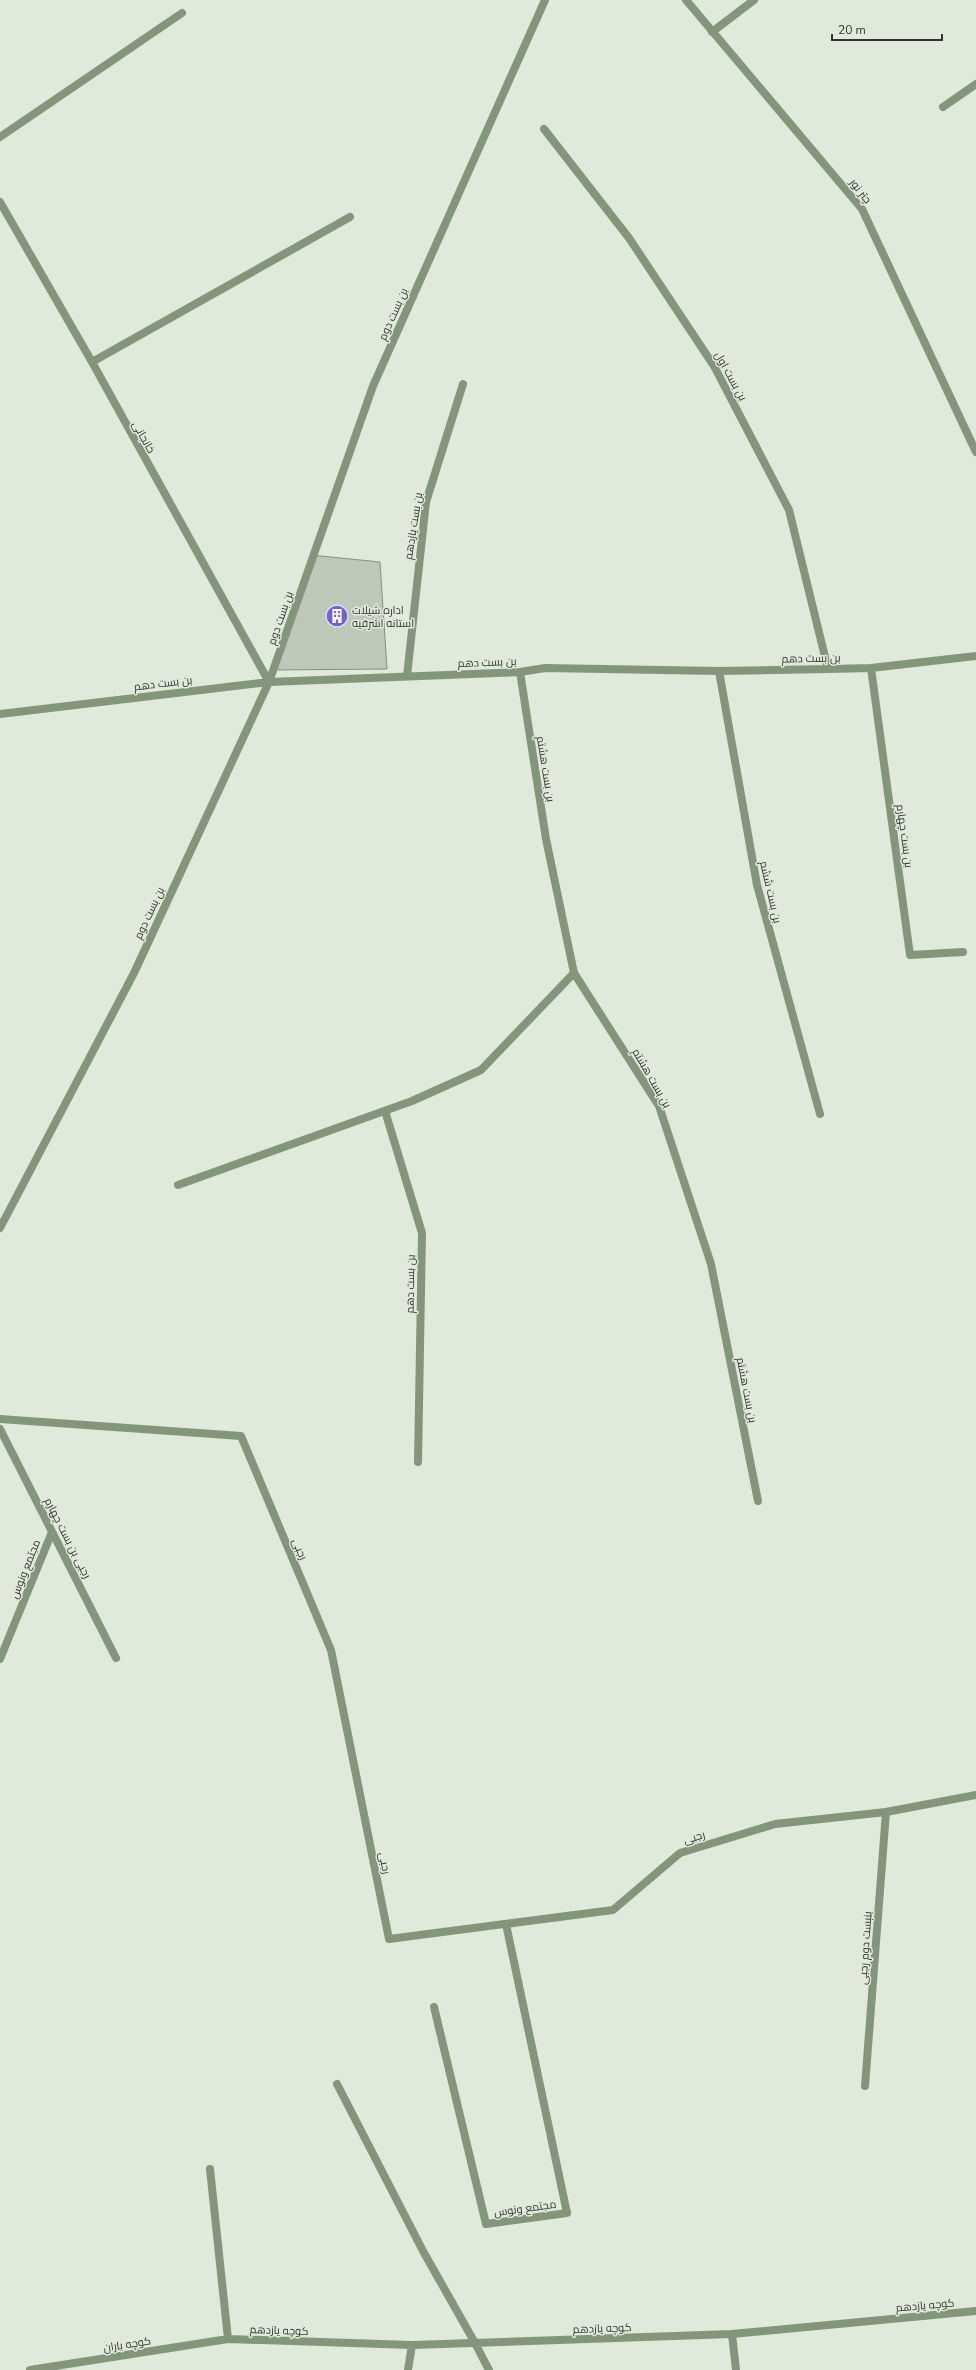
<svg xmlns="http://www.w3.org/2000/svg" width="976" height="2370" viewBox="0 0 976 2370" font-family="'Nunito Sans',Cairo,sans-serif">
<style>
.building{fill:#bdc8b9;stroke:#869082}
.lines{fill:none;stroke-linecap:round;stroke-linejoin:round}
.service{stroke:#83967c;stroke-width:8}
.minor{stroke:#83967c;stroke-width:8}
.labels{text-anchor:middle;stroke-width:3;stroke-linejoin:round;paint-order:stroke}
.street-label{font-size:11px;fill:#313530;stroke:#dfeadb}
.poi-label{font-size:11px;fill:#313530;stroke:#dfeadb;text-anchor:start}
</style>
<rect width="100%" height="100%" fill="#dfeadb"/>
<path class="building" d="M311,555L380,562L387,669L273,670Z"/>
<g class="lines">
<path class="service" d="M407,676L426,502L463,384
M385,1111L422,1233L418,1462
M0,1429L116,1658
M0,1659L52,1532
M434,2007L486,2224L567,2213L506,1924
M337,2084L423,2251L475,2343
M865,2086L886,1812
M732,2334L736,2370"/>
<path class="minor" d="M686,0L862,209L976,452
M712,32L754,0
M943,107L976,84
M544,129L629,238L714,366L789,510L828,669
M0,137L182,13
M0,202L92,362L269,682
M92,362L350,217
M871,668L910,955L963,952
M719,671L757,885L820,1114
M520,672L546,839L574,973L659,1106L711,1264L758,1501
M0,714L269,682L520,672L545,668L719,671L828,669L871,668L976,656
M178,1185L412,1101L481,1070L574,973
M0,1228L134,973L269,682L373,386L545,0
M0,1419L241,1436L331,1650L389,1939L613,1910L680,1853L775,1824L886,1812L976,1795
M210,2169L228,2339
M475,2343L489,2370
M30,2370L228,2339L412,2345L732,2334L976,2311
M408,2370L412,2345"/>
</g>
<defs>
<g id="building-disc" transform="scale(1.15)"><circle r="9.5" fill="#755fda" stroke="#dfeadb"/><path d="M-4-6H4V6H1V3H-1V6H-4ZM-2.5-4.3h1.7v1.8h-1.7ZM.8-4.3h1.7v1.8H.8ZM-2.5-1h1.7V.8h-1.7ZM.8-1h1.7V.8H.8Z" fill="#fff"/></g>
</defs>
<g fill-rule="evenodd">
<use href="#building-disc" x="337" y="616"/>
</g>
<g class="labels">
<g class="street-label">
<text transform="translate(861 191) rotate(52)" y="4">چتر نور</text>
<text transform="translate(393 314) rotate(-66)" y="4">بن بست دوم</text>
<text transform="translate(731 376) rotate(61)" y="4">بن بست اول</text>
<text transform="translate(144 437) rotate(61)" y="4">خانجانی</text>
<text transform="translate(413 526) rotate(-81)" y="4">بن بست یازدهم</text>
<text transform="translate(280 618) rotate(-71)" y="4">بن بست دوم</text>
<text transform="translate(811 658) rotate(-1)" y="4">بن بست دهم</text>
<text transform="translate(487 662) rotate(-2)" y="4">بن بست دهم</text>
<text transform="translate(163 683) rotate(-7)" y="4">بن بست دهم</text>
<text transform="translate(546 769) rotate(81)" y="4">بن بست هشتم</text>
<text transform="translate(905 836) rotate(82)" y="4">بن بست چهارم</text>
<text transform="translate(771 892) rotate(77)" y="4">بن بست ششم</text>
<text transform="translate(149 913) rotate(-65)" y="4">بن بست دوم</text>
<text transform="translate(652 1078) rotate(60)" y="4">بن بست هشتم</text>
<text transform="translate(410 1284) rotate(-89)" y="4">بن بست دهم</text>
<text transform="translate(747 1390) rotate(79)" y="4">بن بست هشتم</text>
<text transform="translate(68 1538) rotate(63)" y="4">رجبی بن بست چهارم</text>
<text transform="translate(300 1549) rotate(67)" y="4">رجبی</text>
<text transform="translate(25 1569) rotate(-68)" y="4">مجتمع ونوس</text>
<text transform="translate(694 1837) rotate(-17)" y="4">رجبی</text>
<text transform="translate(385 1863) rotate(79)" y="4">رجبی</text>
<text transform="translate(865 1948) rotate(-86)" y="4">بنبست دوم رجبی</text>
<text transform="translate(525 2208) rotate(-8)" y="4">مجتمع ونوس</text>
<text transform="translate(925 2305) rotate(-5)" y="4">کوچه یازدهم</text>
<text transform="translate(602 2328) rotate(-2)" y="4">کوچه یازدهم</text>
<text transform="translate(279 2330) rotate(2)" y="4">کوچه یازدهم</text>
<text transform="translate(127 2344) rotate(-9)" y="4">کوچه باران</text>
</g>
<g class="poi-label">
<text x="352" y="614">اداره شیلات<tspan x="352" dy="13">استانه اشرفیه</tspan></text>
</g>
</g>
<path d="M832 34v6h110v-6" fill="none" stroke="#313530" stroke-width="2"/>
<text x="838" y="34" font-size="12" fill="#313530" stroke="#dfeadb" stroke-width="3" paint-order="stroke">20 m</text>
</svg>
